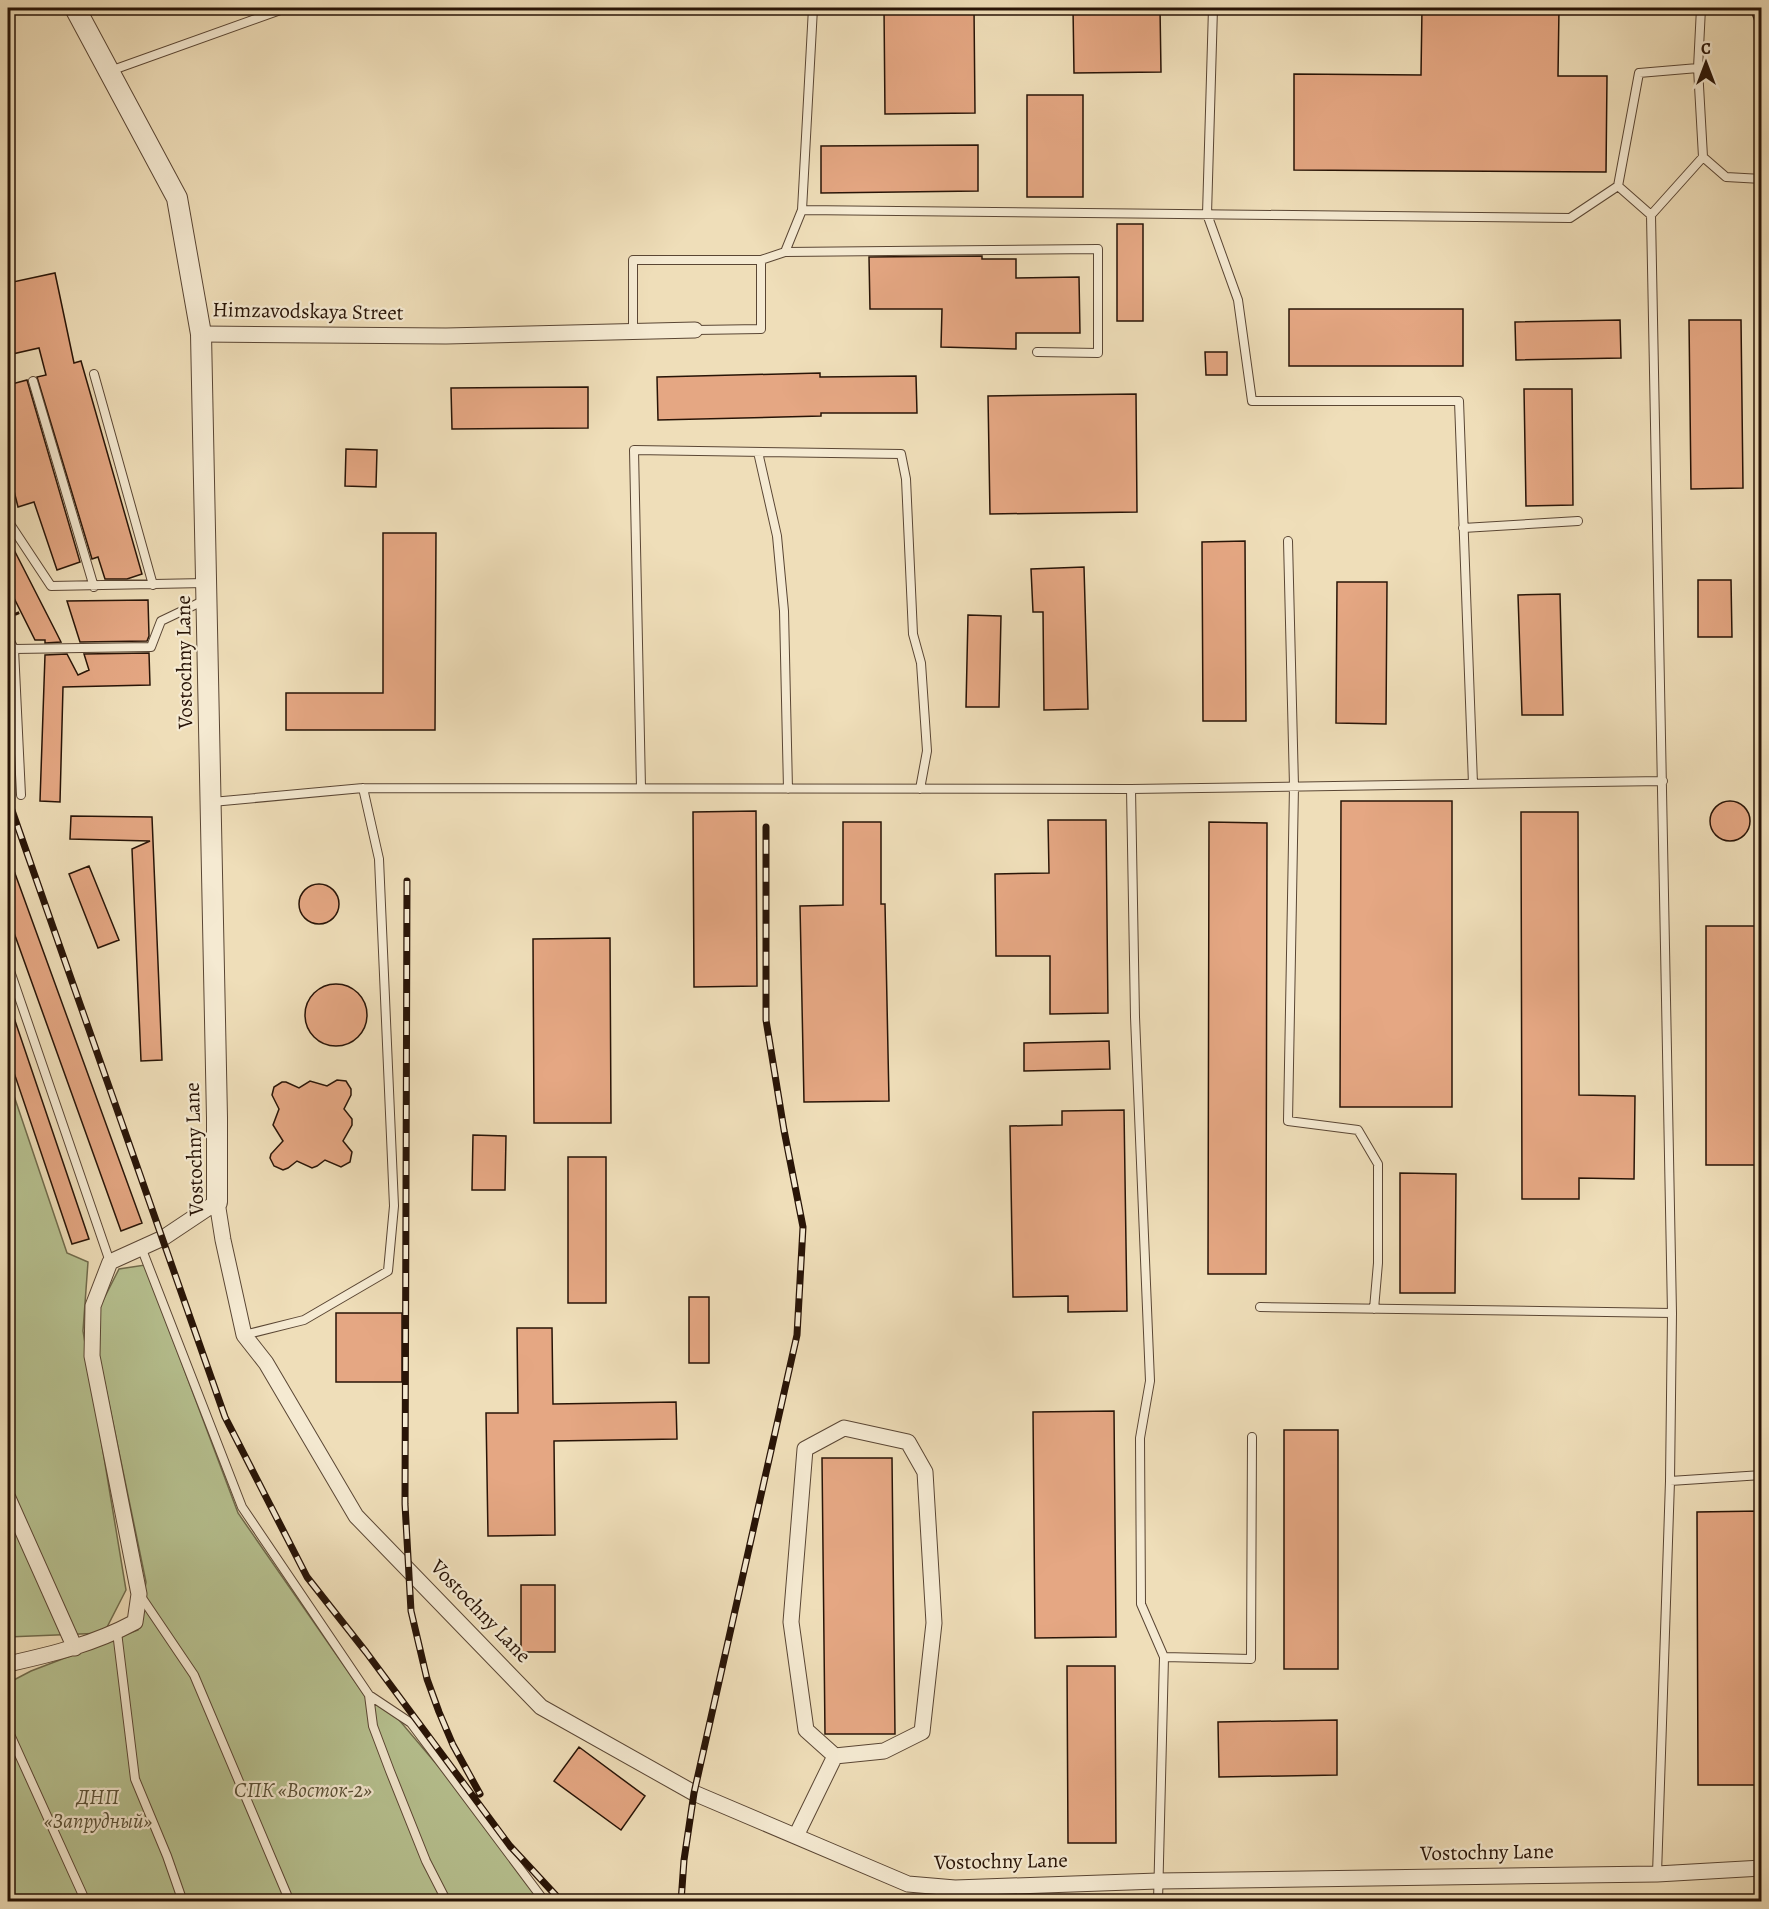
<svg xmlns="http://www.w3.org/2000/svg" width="1769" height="1909" viewBox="0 0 1769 1909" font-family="Alegreya,serif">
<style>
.green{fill:#b7c291;stroke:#706b4c;stroke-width:1.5}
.building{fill:#e5a783;stroke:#281407;stroke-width:1.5}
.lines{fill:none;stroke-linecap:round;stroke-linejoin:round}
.service-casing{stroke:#5a4634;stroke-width:10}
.minor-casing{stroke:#5a4634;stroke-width:17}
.tertiary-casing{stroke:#5a4634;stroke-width:22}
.path{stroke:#281407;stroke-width:3;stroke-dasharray:4.5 3;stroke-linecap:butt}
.service{stroke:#f5ead2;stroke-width:8}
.minor{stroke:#f5ead2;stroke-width:15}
.tertiary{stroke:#f5ead2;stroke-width:20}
.rail-casing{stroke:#281407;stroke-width:7}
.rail{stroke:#f5ead2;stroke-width:4.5;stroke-dasharray:14;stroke-linecap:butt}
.labels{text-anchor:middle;stroke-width:4.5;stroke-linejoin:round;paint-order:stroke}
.street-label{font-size:21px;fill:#281407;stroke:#f5ead2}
.park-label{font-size:21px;font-style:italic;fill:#5a5137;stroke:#f5ead2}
</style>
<rect width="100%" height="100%" fill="#efdeb9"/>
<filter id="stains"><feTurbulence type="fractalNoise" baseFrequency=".00333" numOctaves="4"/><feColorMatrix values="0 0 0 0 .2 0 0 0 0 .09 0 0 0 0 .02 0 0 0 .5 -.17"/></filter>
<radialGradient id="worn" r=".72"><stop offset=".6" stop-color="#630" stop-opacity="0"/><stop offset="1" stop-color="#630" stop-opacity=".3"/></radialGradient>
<path class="green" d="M8,1078L67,1253L88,1262L83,1331L126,1590L104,1633L8,1637Z
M145,1265L238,1513L367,1699L389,1708L493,1831L543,1901L8,1902V1683L31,1671L138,1630L146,1582L92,1322L119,1269Z"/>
<path class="building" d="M884,8H974L975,113L885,114Z
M1073,8H1160L1161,72L1074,73Z
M1422,8H1559L1558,76H1607L1606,172L1294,170V74L1421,75Z
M1027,95H1083V197H1027Z
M978,145V191L821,193V146Z
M1117,224H1143V321H1117Z
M982,256V259H1016V278L1079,277L1080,333H1016V349L941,347L942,309H870L869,257Z
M55,273L74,363L81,361L142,574L127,579H105L98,557L92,559L37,377L46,375L39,348L8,355V283Z
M1289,309H1463V366H1289Z
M1620,320L1621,358L1516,360L1515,322Z
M1689,320H1741L1743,488L1691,489Z
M1205,352H1227V375H1206Z
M820,373V377L916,376L917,413H821V416L658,420L657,377Z
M27,380L80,562L57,570L34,502L18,507L8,467V385Z
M588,387V428L452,429L451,388Z
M1524,389H1572L1573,505L1526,506Z
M1136,394L1137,512L990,514L988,396Z
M346,449L377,450L376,487L345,486Z
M383,533H436L435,730H286V693H383Z
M8,538L57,634L61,642L45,643V640H35L8,586Z
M1245,541L1246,721H1203L1202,542Z
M1084,567L1088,709L1044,710L1043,612H1033L1031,569Z
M1698,580H1731L1732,637H1698Z
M1337,582H1387L1386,724L1336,723Z
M1560,594L1563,715H1522L1518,595Z
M148,600L149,636L147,641L80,642L67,601Z
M968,615L1001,616L999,707H966Z
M149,653L150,685L63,687L60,802L40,801L45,655L67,654L78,675L89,670L84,654Z
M1341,801H1452V1107H1340Z
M1710 821a20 20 0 1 1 40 0a20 20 0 1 1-40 0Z
M756,811L757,986L694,987L693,812Z
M1521,812H1578L1579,1095L1635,1096L1634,1179L1579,1178V1199H1522Z
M71,816L152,817L162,1060L141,1061L132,849L150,841L70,839Z
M1048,820H1106L1108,1013L1050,1014V956H996L995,874L1049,873Z
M843,822H881V904H885L889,1101L804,1102L800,906L843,905Z
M1209,822L1267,823L1266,1274H1208Z
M8,857H9L142,1223L121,1231L8,916Z
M89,866L119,940L98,948L69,874Z
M299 904a20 20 0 1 1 40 0a20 20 0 1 1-40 0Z
M1706,926H1760V1165H1706Z
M610,938L611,1123H534L533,939Z
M305 1015a31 31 0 1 1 62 0a31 31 0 1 1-62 0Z
M10,1006L89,1239L72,1244L8,1055V1007Z
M1109,1041L1110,1069L1024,1071V1043Z
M337,1080L346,1081L351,1089V1095L344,1109L352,1119V1125L343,1141L352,1152L350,1162L341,1167L325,1160L317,1166L312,1168L297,1161L288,1168L283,1170L274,1166L270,1158L271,1154L283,1141L273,1125L279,1109L272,1095L274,1087L282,1082H286L299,1088L310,1081L327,1086Z
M1124,1110L1127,1311L1068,1312V1296L1013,1297L1010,1126L1062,1125V1111Z
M473,1135L506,1136L505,1190H472Z
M568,1157H606V1303H568Z
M1400,1173L1456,1174L1455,1293H1400Z
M689,1297H709V1363H689Z
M336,1313H402V1382H336Z
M517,1328H552L553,1404L676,1402L677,1439L554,1441L555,1535L488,1536L486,1413H518Z
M1114,1411L1116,1637L1035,1638L1033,1412Z
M1284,1430H1338V1669H1284Z
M822,1458H892L895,1734H825Z
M1761,1511V1785H1698L1697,1512Z
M521,1585H555V1652H521Z
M1067,1666H1115L1116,1843H1068Z
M1337,1720V1775L1219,1777L1218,1722Z
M579,1747L645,1796L621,1830L554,1781Z"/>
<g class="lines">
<g class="service-casing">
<path id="service" d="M813,8L802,210L1570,218L1618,186L1639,73L1698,68
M1213,8L1207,214L1238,300L1252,401H1459L1473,784
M1701,8L1698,68L1703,157L1726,177L1762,179
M110,71L286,8
M1618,186L1651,215
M802,210L785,252L1098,249V353L1037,352
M761,260L785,252
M633,330V260H761V329L695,330
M94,374L153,585
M33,381L94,587
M758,452L777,536L784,611L788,789
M8,521L51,586L205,583
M1463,528L1578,521
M1288,541L1294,786L1288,1121L1358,1130L1378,1164V1263L1374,1309
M8,637L14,649L21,795
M14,649L151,647L161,621L205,600
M641,788L634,450L901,454L906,479L913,634L921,663L927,751L920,789
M1131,789L1135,1017L1150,1381L1140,1438L1141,1604L1164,1657L1158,1902
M212,802L363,788L1131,789L1663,781
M8,965L110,1262
M141,1247L242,1507L369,1695
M1260,1307L1672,1313
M244,1335L304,1320L388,1271L394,1206L379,859L363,788
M1670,1481L1762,1475
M140,1595L194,1675L290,1902
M117,1632L135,1779L167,1856L183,1902
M1164,1657L1251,1659L1252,1437
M8,1730L86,1902
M1657,1874L1670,1481L1672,1313L1651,215L1703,157
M447,1902L426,1861L390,1771L373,1726L369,1695L411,1723L545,1902"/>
</g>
<g class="minor-casing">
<path id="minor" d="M201,334L446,336L695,330
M8,1498L75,1648
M8,1664C53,1654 94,1644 135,1622L139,1594L92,1356L93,1306L110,1262L163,1238L217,1202L223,1240L244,1335L266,1363L356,1516L541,1707L694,1793L908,1884L955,1888L1158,1881L1657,1874L1762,1868
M796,1836L835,1756L806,1730L791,1622L805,1449L844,1428L908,1442L925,1472L934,1623L922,1732L884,1751L835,1756"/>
</g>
<g class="tertiary-casing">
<path id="tertiary" d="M75,8L177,198L201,334L217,1118V1202"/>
</g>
<path class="path" d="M8,617L21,612"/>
<use href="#service" class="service"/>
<use href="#minor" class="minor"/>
<use href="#tertiary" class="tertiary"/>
<g class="rail-casing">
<path id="rail" d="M1753,8L1762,32
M8,799L225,1417L307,1577L366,1652L510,1846L562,1902
M407,881L405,1504L411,1611L427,1679L439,1712L453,1745L480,1794
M681,1902L684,1860L694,1793L797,1335L803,1227L784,1130L766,1020V827"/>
</g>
<use href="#rail" class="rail"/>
</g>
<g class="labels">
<g class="street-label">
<text transform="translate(308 311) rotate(1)" y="7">Himzavodskaya Street</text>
<text transform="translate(184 662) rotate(-91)" y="7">Vostochny Lane</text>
<text transform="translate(194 1149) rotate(-92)" y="7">Vostochny Lane</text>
<text transform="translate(481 1611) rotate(46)" y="7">Vostochny Lane</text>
<text transform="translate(1487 1852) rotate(-1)" y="7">Vostochny Lane</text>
<text transform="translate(1001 1861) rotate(-1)" y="7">Vostochny Lane</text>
</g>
<g class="park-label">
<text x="303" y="1797">СПК «Восток-2»</text>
<text x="98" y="1804">ДНП<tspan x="98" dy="24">«Запрудный»</tspan></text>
</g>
</g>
<rect width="1769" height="1909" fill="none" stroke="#efdeb9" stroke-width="30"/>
<rect x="9" y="9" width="1751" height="1891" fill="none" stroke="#281407" stroke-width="3"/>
<rect x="15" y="15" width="1739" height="1879" fill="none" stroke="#281407" stroke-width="1.5"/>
<g transform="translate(1706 63)" stroke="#f5ead2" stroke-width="4.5" paint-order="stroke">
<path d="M0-4.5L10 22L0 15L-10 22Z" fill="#281407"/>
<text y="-9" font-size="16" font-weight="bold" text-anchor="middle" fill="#281407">С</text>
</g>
<rect width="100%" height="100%" filter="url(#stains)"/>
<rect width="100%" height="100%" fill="url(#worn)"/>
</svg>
